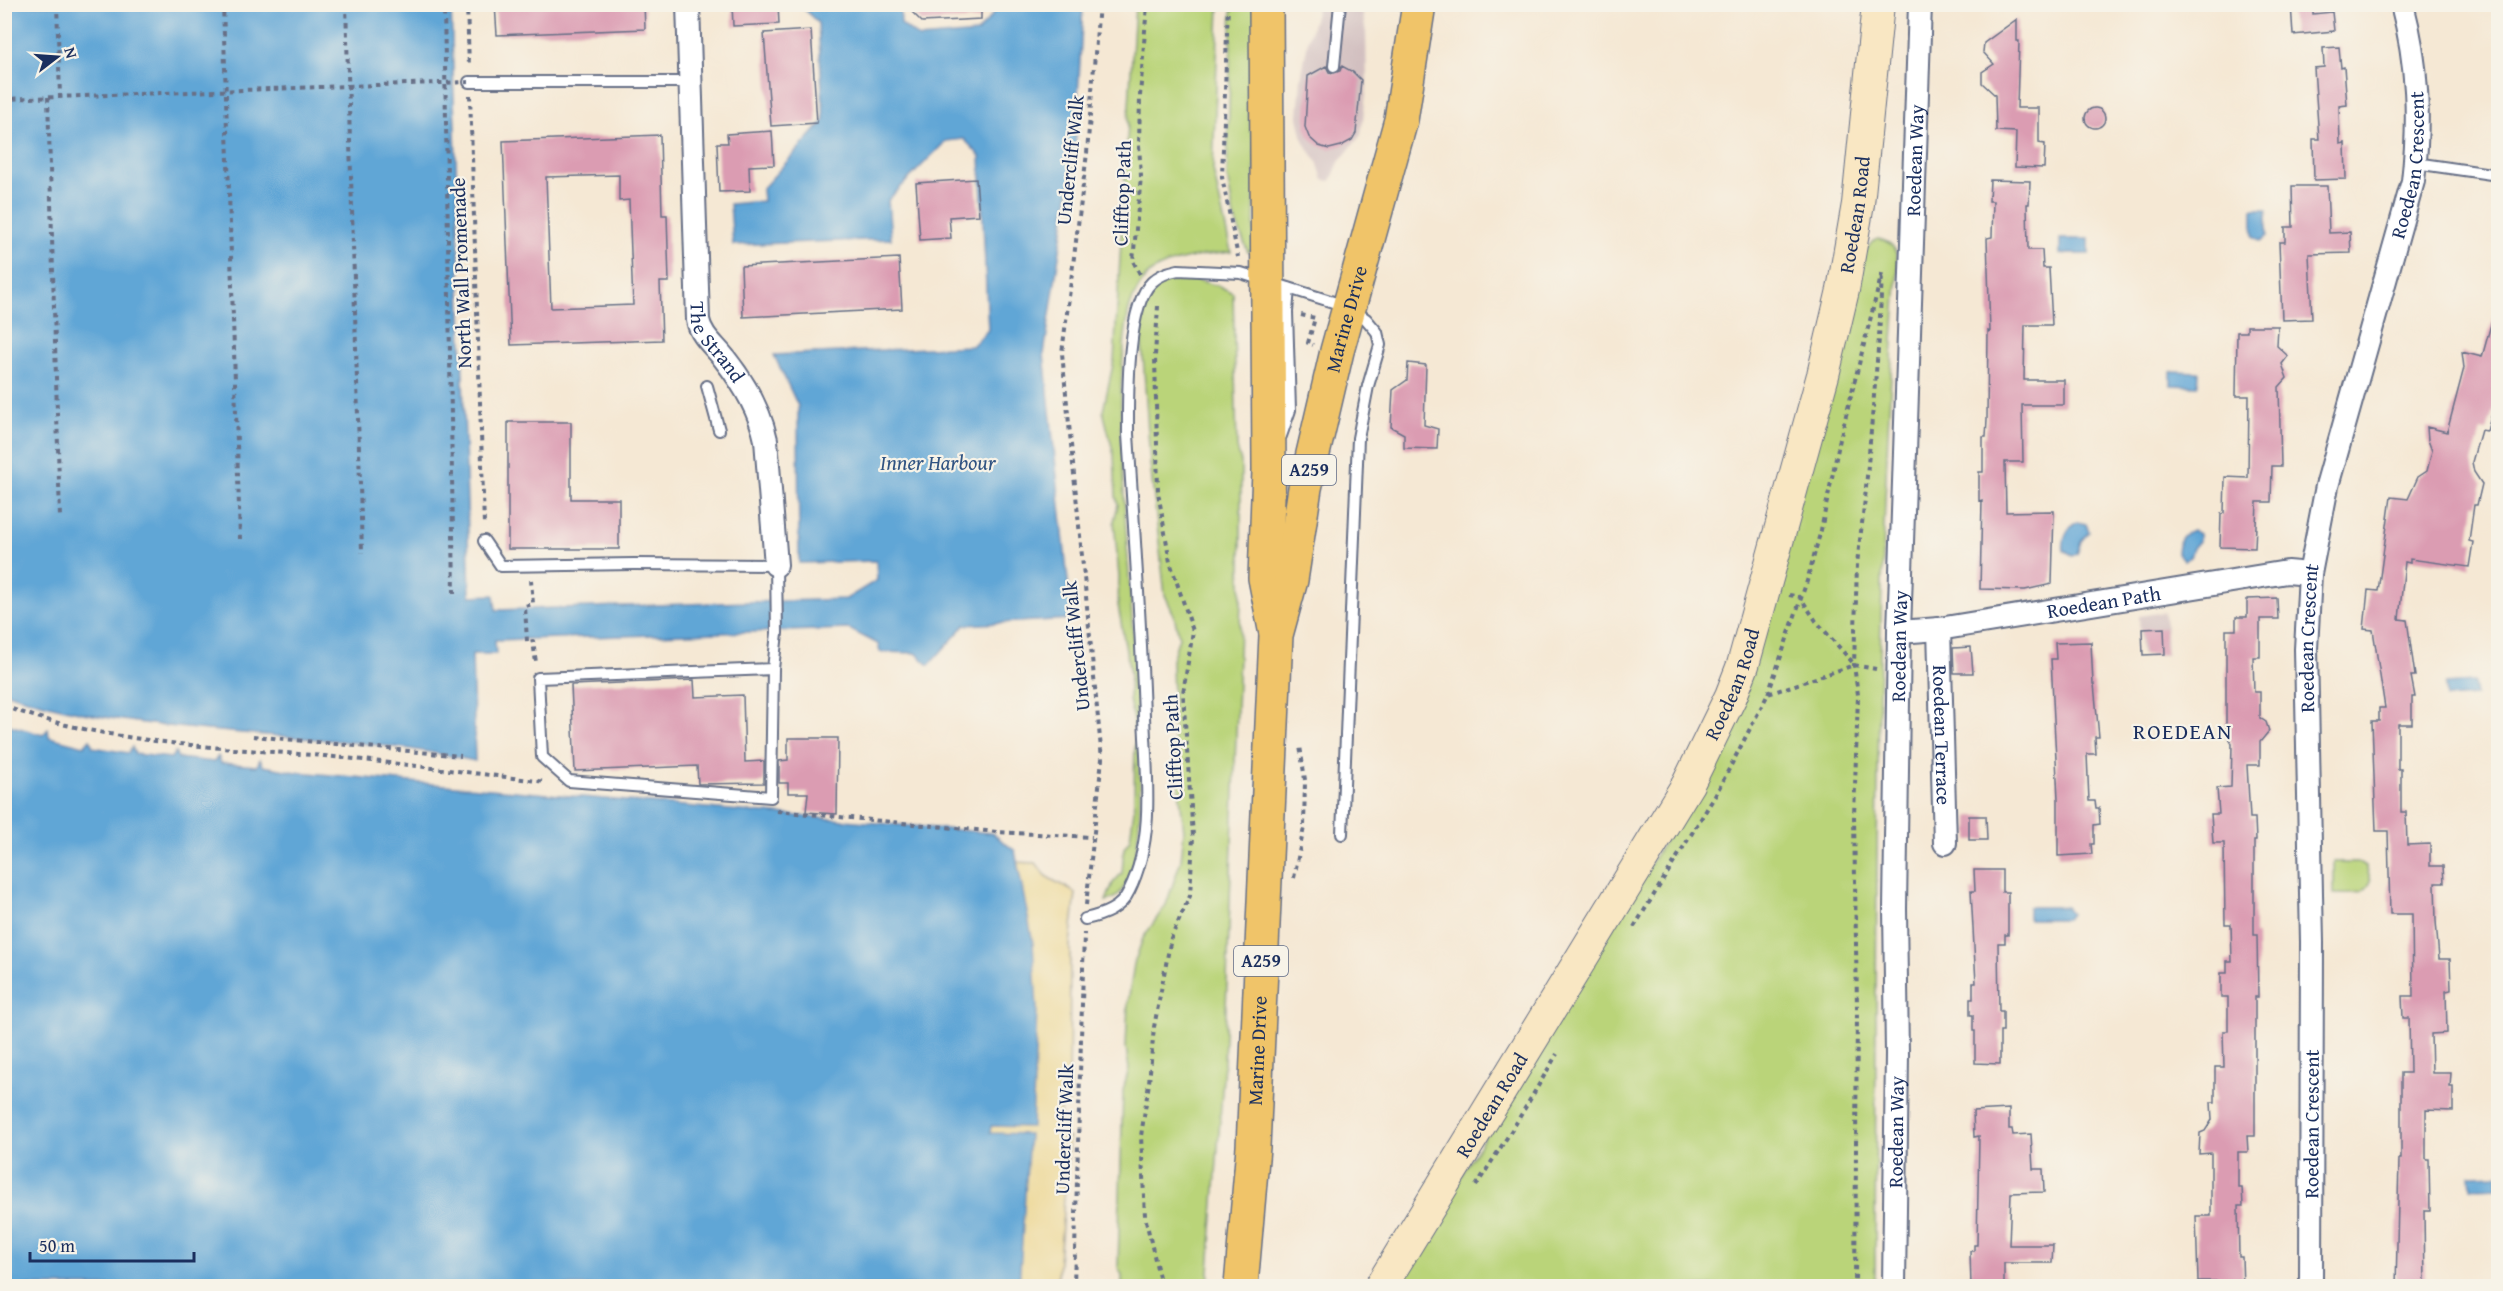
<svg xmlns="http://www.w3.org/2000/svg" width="2503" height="1291" viewBox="0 0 2503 1291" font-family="'Gentium Book Plus',serif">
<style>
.industrial{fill:#d2bfc0}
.green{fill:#bad479;stroke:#6a826c;stroke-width:1.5}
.sand{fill:#eeda9e;stroke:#84847e;stroke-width:1.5}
.water{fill:#60a6d6;stroke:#3e6a9a;stroke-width:1.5}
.building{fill:#db9cb2;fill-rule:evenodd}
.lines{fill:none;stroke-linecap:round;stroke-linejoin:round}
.service-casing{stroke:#677087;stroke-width:14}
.minor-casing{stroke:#677087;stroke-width:26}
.secondary-casing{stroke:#677087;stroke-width:34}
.primary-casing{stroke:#677087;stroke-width:36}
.path{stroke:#677087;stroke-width:4;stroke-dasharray:4.5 4.5;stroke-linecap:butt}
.service{stroke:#fff;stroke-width:10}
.minor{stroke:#fff;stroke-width:22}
.secondary{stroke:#f9e7c3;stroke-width:32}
.primary{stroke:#f0c469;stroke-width:33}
.path-bridge{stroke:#677087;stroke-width:4;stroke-dasharray:4.5 4.5;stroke-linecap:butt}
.labels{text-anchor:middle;stroke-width:4.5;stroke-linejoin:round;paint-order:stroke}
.shield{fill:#f7f3e8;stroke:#5d6a87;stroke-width:1.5}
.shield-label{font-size:18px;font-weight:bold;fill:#1b2f5e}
.street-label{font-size:20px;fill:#1b2f5e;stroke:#f7f3e8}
.water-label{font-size:21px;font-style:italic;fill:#305382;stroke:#f7f3e8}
.quarter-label{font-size:22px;letter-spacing:1.5px;fill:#1b2f5e;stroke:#f7f3e8}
</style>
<rect width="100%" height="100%" fill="#f7f3e8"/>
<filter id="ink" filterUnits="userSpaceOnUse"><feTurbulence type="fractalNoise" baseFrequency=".0167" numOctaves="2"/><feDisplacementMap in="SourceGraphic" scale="12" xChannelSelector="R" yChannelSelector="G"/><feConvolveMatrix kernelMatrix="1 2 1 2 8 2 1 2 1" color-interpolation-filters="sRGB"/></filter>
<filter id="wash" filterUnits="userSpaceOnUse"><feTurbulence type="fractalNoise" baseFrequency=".008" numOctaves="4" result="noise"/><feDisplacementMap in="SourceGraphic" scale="24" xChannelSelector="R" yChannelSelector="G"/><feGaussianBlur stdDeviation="1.35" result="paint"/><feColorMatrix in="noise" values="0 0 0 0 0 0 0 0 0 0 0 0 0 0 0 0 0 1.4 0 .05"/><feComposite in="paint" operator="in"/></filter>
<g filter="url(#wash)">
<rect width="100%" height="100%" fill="#f5e8d4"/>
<path class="industrial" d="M1318,5H1361L1366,33L1367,87L1361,135L1339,162L1331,181L1323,180L1317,161L1304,143L1298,117L1301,79L1308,41Z
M2165,612L2167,655H2141L2139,616Z"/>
<path class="green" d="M1135,5H1219L1213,170L1231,252C1211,254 1158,260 1145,278C1138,288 1130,301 1128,314C1122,352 1120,393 1121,432C1124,532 1135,631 1138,732C1139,766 1142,801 1138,836C1136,855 1129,898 1106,901L1113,883L1122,873L1124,848L1130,839L1134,810L1135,732L1129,699L1130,674L1118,605L1119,577L1114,521L1118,505L1116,496L1114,455L1103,411L1114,360Z
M1232,5H1256L1254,250L1248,252L1234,217L1227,175Z
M1878,239C1895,242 1897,252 1898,267C1873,607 1877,947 1875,1286H1394L1715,758L1860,258L1872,242Z
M1178,275L1219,286L1233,293L1237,448L1241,462V600L1224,1063L1208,1286H1122V1275L1118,1267L1123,1090L1129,1069L1126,1047L1128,1002L1134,964L1143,938L1166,905L1181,860L1184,831L1174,745L1172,660L1179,637L1174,615L1165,595L1150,463L1143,355C1138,326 1143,283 1178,275Z
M2334,862H2358L2366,867L2371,881C2364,897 2349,894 2334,894Z"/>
<path class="sand" d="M1012,862L1036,863L1047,877L1076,893L1070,944L1069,1103L1060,1104V1137L1069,1138L1057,1286H990L985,1101Z"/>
<path class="water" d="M5,5H451L470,596L494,595L496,610L846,599L877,580L876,561L799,563L798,406L774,355L972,346L988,330L980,156L964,139L946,141L888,200L891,239L733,245L730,204L763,201L762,189L824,121L818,23L800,5H900L901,24L919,38L977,33L994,13V5H1083L1075,151L1044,354L1072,619L965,625L929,665L916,653L880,652L878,644L849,629L495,640L496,654H472L475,761C451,756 427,751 403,748C269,730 134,736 5,692Z
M2253,209H2267V236L2261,241L2253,236Z
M2060,239H2089V254H2060Z
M2171,371L2199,372L2198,386L2171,385Z
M2077,522L2086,524L2089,532L2081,541L2077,554L2072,555L2064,550C2062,539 2067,528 2077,522Z
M2192,530L2199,534V541L2193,548L2190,557L2184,560L2177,553C2177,543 2182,534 2192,530Z
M2474,682L2476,696L2446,698L2445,684Z
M7,717L9,725L43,735L48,729L49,737L84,746L90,739L93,747L128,753L132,747L135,754L171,758L175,752L178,758L214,762L218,756L221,763L257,766L260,759L263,766L297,772L992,833L1015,851L1033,943L1037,1009L1032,1127L991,1126L990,1133L1029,1134L1019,1286H5L4,719Z
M2028,907H2066L2071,913L2066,919H2028Z
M2498,1174V1187L2471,1188L2470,1175Z"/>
<g id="blocks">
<path class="building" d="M495,4H644L645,29L497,35Z
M732,4H778L779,24L733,26Z
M904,4H981V19L922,22Z
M2291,4H2313V14L2332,12L2334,31L2293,35Z
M2017,19V41H2019L2017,108H2039V143L2045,144L2044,168L2015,167L2016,132L1996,131L1995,95L1982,83V72L1994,64L1983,52L1984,43Z
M811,30L817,123L771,126L764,33Z
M2339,47L2341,68L2344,67L2347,105L2339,106L2340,144L2345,143L2346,179L2314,180L2313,139H2319L2314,68L2324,67L2323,48Z
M1326,66L1329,72L1334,73L1340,71L1342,66L1353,72L1361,80L1356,133L1352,140L1341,146L1329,149L1319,146L1309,137L1305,127L1308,76Z
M2085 118a10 10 0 1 1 20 0a10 10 0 1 1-20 0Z
M772,131L774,165L749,166L750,191L719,192L717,143H728L727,134Z
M660,135L662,215H667L669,282H660L662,340L511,345L503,141ZM619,175V201L629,200L633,305L551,308L546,177Z
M976,179L979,215L949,217L951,238L920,240L916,183Z
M1990,180L2030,181L2029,204H2027L2028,250H2042L2043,268H2049L2052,325H2025L2024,380H2064V405H2022L2023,462H2005L2006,512L2054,511L2052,584L2025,590L1980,589L1982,500L1979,501V472H1983V437H1986L1987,420L1988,331L1990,332L1987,238L1992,237L1993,201H1989Z
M2292,186H2327L2329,233L2350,232L2351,253L2309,254L2312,319L2282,320L2279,242H2285V227H2293Z
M899,258L902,309L743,317L741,266Z
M2493,317L2499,318V409L2494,407L2487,431L2481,430L2472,462L2474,472L2482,484L2477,505H2474L2469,541L2473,542L2469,567L2410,559V563L2405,562L2399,619L2407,620L2415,676H2411L2415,697H2412V724H2398V769H2401V812H2406L2407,845L2430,844V866H2443L2444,883H2435L2436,921L2439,959H2450L2451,990L2446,991L2447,1033L2431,1034L2432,1073H2451L2450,1087H2453V1111L2426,1110V1159H2429L2430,1211H2424L2425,1287H2396L2399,1159H2401V1073H2410L2409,1018H2403L2402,996H2413L2412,914H2390L2388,831H2376L2372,721H2379V708H2385L2373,630L2364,629L2368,590L2378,591L2391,497L2408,499L2418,477L2427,471L2432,451L2428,440L2427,427L2447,432L2464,368L2462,352L2482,357Z
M2247,326H2278L2277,346L2288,356L2282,364L2287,378L2279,387L2281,466H2272L2271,502H2257L2255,548L2220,547L2221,514L2224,513L2225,477L2248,478L2249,396H2236L2237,332H2247Z
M1408,363L1426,365L1424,425L1438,429L1437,449L1404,448V434L1391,427L1393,390L1407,380Z
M508,422H571V499H619V549H508Z
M2277,598L2278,619H2260V657H2253L2254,692H2260V718L2266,722L2269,731L2260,742V765H2247L2250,818H2255L2256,841H2254V935H2257L2258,997H2255V1136H2247L2248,1152H2238V1187H2242L2243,1206H2238L2239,1257H2242L2243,1287H2216V1281H2198L2196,1216H2211V1153L2199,1154L2200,1133L2205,1131L2212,1120L2211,1102H2215V1067H2224L2223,1031H2228V997H2221V973H2227V961H2232L2231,924H2225L2224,843H2213L2211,814H2219L2217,788L2231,787L2232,744L2226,733V630H2236V617H2247V599Z
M2164,628L2165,654L2143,655L2142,629Z
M2091,642L2093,684H2094L2099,737H2095L2096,754H2087L2089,801H2095L2096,808H2099L2100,824L2094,825V844H2091L2092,854L2058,856V799L2051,659H2056L2055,643Z
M1971,647L1973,673H1954L1953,648Z
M694,680L695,697L743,695L745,762L764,761V783L698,784L697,766L575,771L571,685Z
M788,738H838L837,814L806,812L808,793H788V783H779V761L788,760Z
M1969,816H1986L1987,840H1969Z
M1974,870H2002V892H2008V935H2005V943H1998L1999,1011H2003V1031H2000V1064L1975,1063V1031H1973V1015H1970V999H1973V983H1976L1971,891H1975Z
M2009,1109V1129H2012L2013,1135L2031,1134L2033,1169H2043L2044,1192L2011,1193L2009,1245H2053L2052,1263H2004V1287H1971L1970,1251H1974V1245H1977L1979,1136L1974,1137L1973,1111Z"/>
</g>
</g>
<g filter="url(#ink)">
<use href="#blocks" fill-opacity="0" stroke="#677087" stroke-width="1.5"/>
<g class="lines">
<g class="service-casing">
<path id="service" d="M1334,66L1340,4
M469,82H690
M2415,163L2498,175
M707,386L719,430
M1281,436L1290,410L1287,312L1289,288
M484,541L501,566L634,564L776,565L777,633L773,669L771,797L569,781L542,757L538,678L773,669
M1085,919C1103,915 1121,909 1129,891C1156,837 1146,773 1144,716C1141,622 1134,528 1128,434C1128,399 1126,307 1152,282C1159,275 1168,272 1178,270L1241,273L1349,307L1366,319L1377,332L1380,345L1368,386L1358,438L1342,834"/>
</g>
<g class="minor-casing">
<g id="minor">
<path id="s1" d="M688,4L698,320C701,336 714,345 724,358C743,382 760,411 766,440L776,565"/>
<path id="s2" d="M1939,629L1945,843"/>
<path id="s3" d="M1899,632L1939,629L2287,572L2310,574"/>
<path id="s4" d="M1894,1286L1897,1054L1895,909L1899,632L1920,4"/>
<path id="s5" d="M2311,1286L2312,942L2306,649L2310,574L2327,486L2413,181C2420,120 2418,64 2402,4"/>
</g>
</g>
<g class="secondary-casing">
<g id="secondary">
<path id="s6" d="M1381,1286L1688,784L1731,696L1743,665L1823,375L1843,290L1858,204L1878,4"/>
</g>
</g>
<g class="primary-casing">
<g id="primary">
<path d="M1266,4L1269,470L1265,578L1275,629"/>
<path id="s7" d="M1241,1286L1253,1147L1276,635L1291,580L1305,488L1337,351L1401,120L1419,4"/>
</g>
</g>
<path class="path" d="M57,4L60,96
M223,4L240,539
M346,4L362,553
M444,4L454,593
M467,4L469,67
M1228,4L1222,177L1238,257
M470,95L484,525
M48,97L60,518
M4,99L348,86
M1140,274L1133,261L1141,176L1139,145L1140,96L1147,4
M1158,306L1155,356L1158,492L1170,562L1193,631L1183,693L1193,836L1190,896L1171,938L1154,1027L1149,1083L1141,1136L1145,1216L1161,1286
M1301,315L1315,318L1308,343L1313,345
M531,580L533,604L525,606L527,642L533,641L536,663
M1789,595L1800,597L1816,621L1854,664
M1768,694L1807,581L1821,530L1840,439L1882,273L1879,338L1865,499L1857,564L1854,665L1858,695L1854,816L1857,1008L1855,1286
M4,706C106,744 217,747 324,756C398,763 472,773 546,782
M253,736L461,756
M777,811L997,832L1092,837
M1294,878L1304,827L1305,780L1300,746
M1086,905L1102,759L1062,353L1087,153L1099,4
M1634,927L1715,796L1768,694L1854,665L1876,669
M1476,1186L1515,1125L1557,1054
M1074,1286L1084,933"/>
<use href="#service" class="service"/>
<use href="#minor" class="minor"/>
<use href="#secondary" class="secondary"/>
<use href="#primary" class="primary"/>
<path class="path-bridge" d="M348,86L469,82"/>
</g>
</g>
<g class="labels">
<g class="shield">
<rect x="1282" y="455" width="54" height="30" rx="4.5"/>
<rect x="1234" y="946" width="54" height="30" rx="4.5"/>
</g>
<g class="shield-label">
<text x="1309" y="476">A259</text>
<text x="1261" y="967">A259</text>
</g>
<g class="street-label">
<text transform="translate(1070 160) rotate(-84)" y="7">Undercliff Walk</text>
<text dy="7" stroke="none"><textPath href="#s4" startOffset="1126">Roedean Way</textPath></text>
<text dy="7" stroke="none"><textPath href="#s5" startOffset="1134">Roedean Crescent</textPath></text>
<text transform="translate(1122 193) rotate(-88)" y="7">Clifftop Path</text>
<text dy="7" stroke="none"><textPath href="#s6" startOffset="1184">Roedean Road</textPath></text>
<text transform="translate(461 273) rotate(-92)" y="7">North Wall Promenade</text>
<text dy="7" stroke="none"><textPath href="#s7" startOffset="976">Marine Drive</textPath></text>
<text dy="7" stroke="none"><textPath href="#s1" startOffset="344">The Strand</textPath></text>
<text dy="7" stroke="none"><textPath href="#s3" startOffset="207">Roedean Path</textPath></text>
<text dy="7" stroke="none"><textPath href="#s5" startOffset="648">Roedean Crescent</textPath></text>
<text dy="7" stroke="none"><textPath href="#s4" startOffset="640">Roedean Way</textPath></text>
<text transform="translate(1076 646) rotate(-96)" y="7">Undercliff Walk</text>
<text dy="7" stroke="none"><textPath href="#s6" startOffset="698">Roedean Road</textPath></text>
<text dy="7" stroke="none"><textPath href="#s2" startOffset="106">Roedean Terrace</textPath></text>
<text transform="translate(1173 747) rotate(-93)" y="7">Clifftop Path</text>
<text dy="7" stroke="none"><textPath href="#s7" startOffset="236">Marine Drive</textPath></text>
<text dy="7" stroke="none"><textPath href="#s6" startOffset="212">Roedean Road</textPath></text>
<text dy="7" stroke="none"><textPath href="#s5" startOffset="162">Roedean Crescent</textPath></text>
<text transform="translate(1064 1129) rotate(-88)" y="7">Undercliff Walk</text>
<text dy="7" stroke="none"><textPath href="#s4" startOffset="154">Roedean Way</textPath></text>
</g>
<g class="water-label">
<text x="938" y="470">Inner Harbour</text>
</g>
<g class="quarter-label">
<text x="2183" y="739">ROEDEAN</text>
</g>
</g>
<rect width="2503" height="1291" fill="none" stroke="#f7f3e8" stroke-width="24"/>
<g transform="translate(57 57) rotate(73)" stroke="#f7f3e8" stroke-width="4.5" paint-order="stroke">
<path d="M0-4.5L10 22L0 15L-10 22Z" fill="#1b2f5e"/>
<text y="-9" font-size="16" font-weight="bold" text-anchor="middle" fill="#1b2f5e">N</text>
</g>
<path d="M30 1252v9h164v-9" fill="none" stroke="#1b2f5e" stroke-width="3"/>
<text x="39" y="1252" font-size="18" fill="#1b2f5e" stroke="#f7f3e8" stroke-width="4.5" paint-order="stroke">50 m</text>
</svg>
